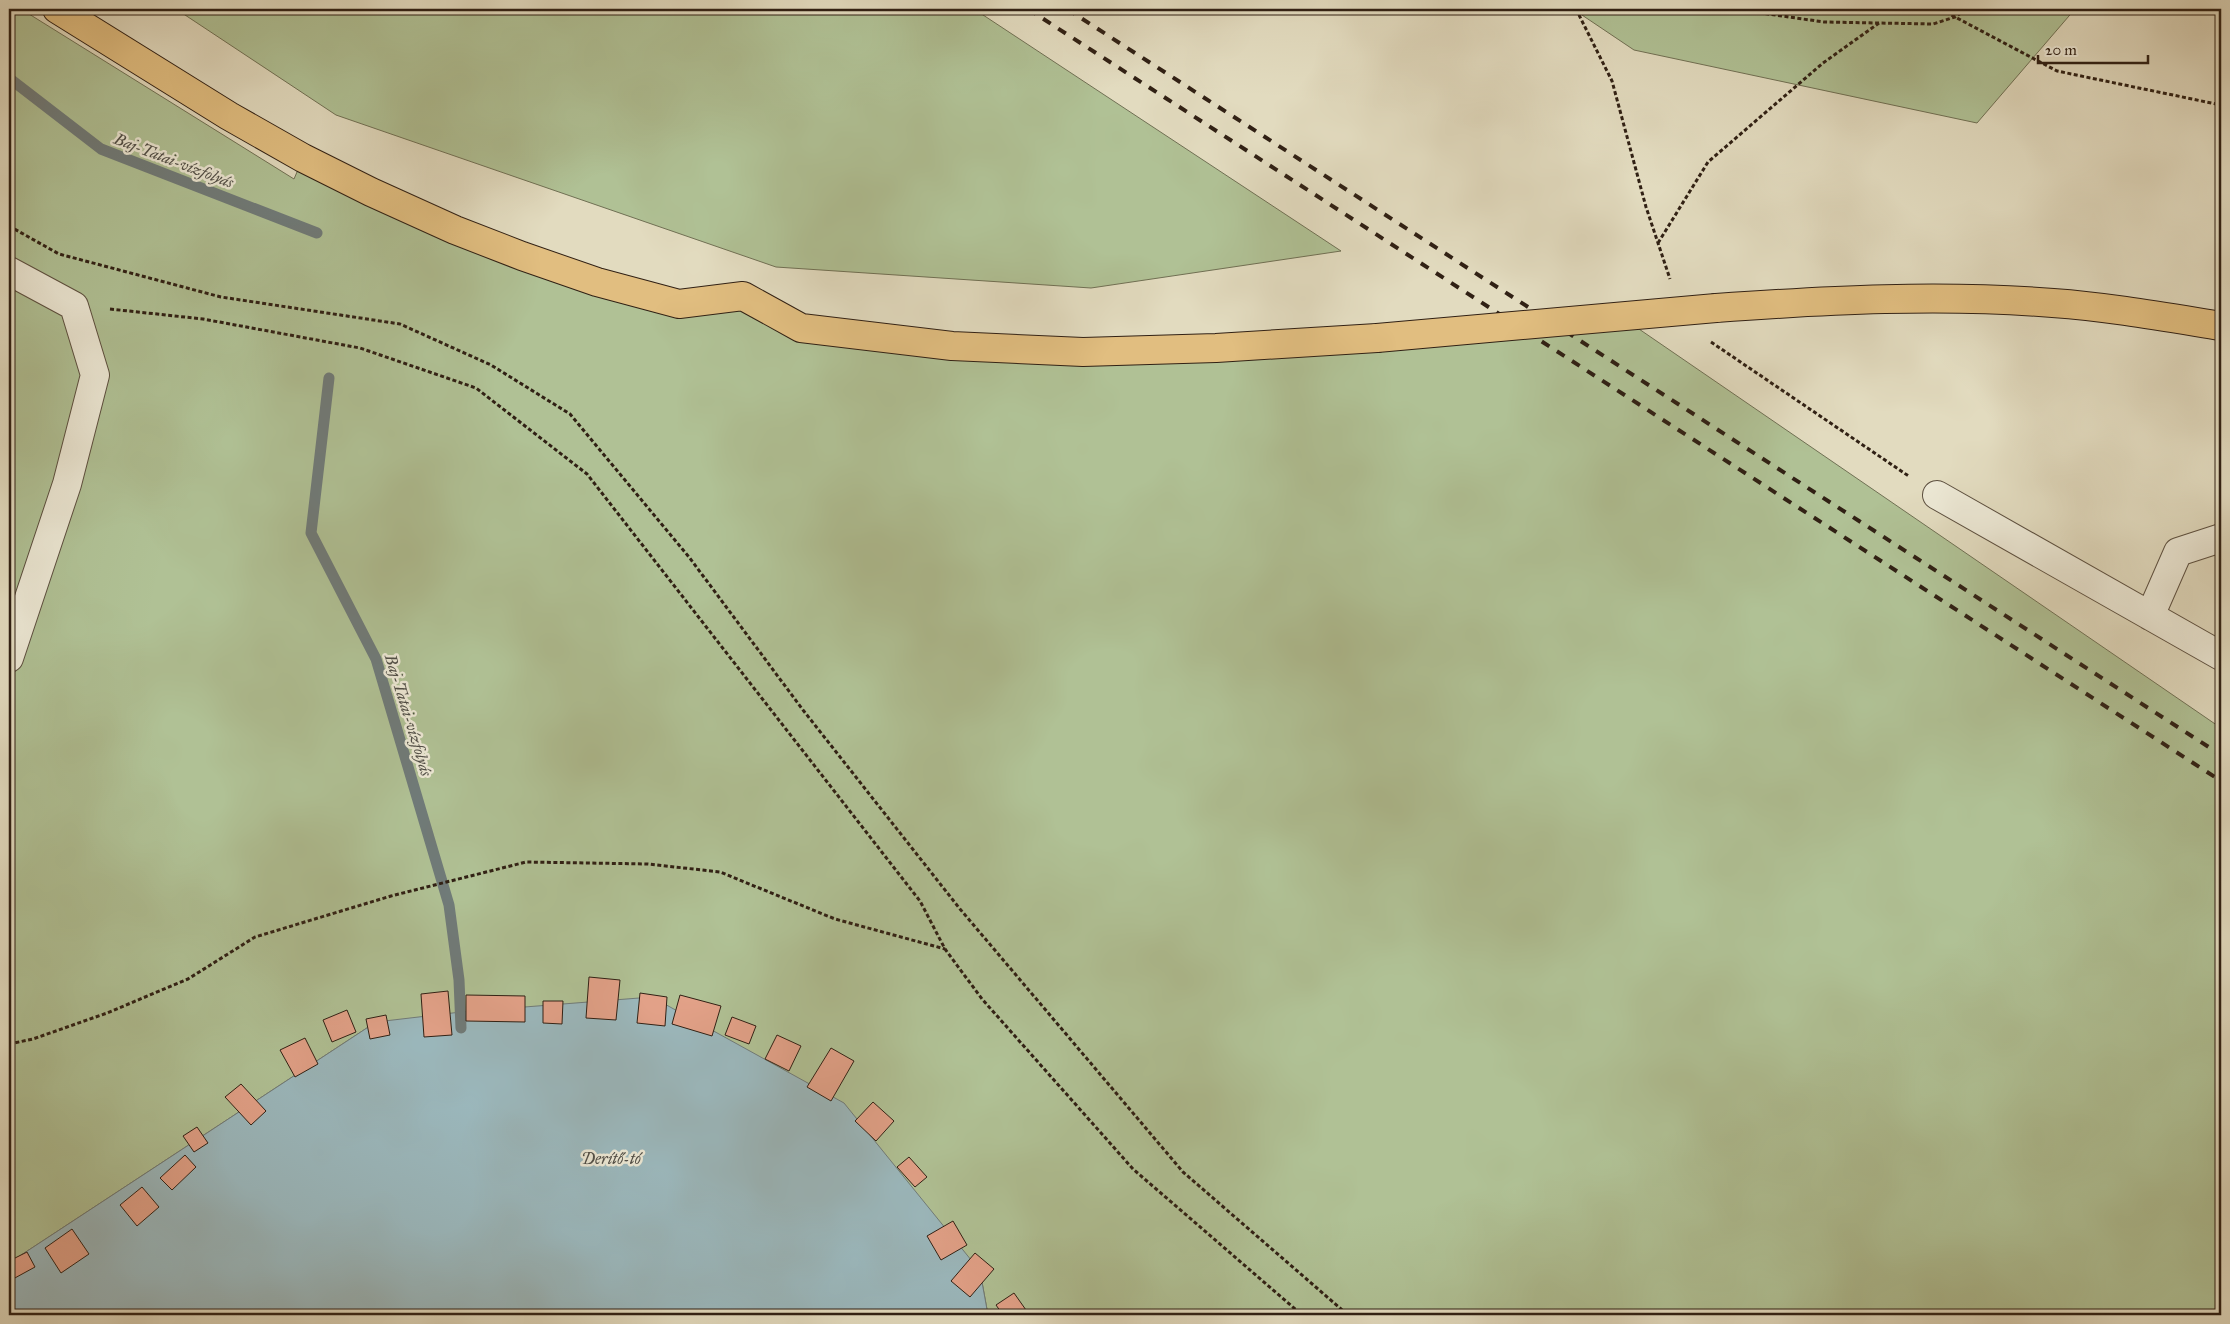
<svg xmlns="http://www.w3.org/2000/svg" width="2230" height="1324" viewBox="0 0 2230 1324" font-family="'IM FELL Great Primer',serif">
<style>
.green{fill:#b0c195;stroke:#707054}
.water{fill:#9bb8bd;stroke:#707b79}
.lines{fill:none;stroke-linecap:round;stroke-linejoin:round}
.stream{stroke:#707b79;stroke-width:11}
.building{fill:#e2a188;stroke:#302014}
.street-casing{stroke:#5c4f3f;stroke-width:30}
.primary-casing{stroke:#302014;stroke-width:30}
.path{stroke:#302014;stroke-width:3;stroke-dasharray:4 2.5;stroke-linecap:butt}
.street{stroke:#ece8d5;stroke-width:28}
.primary{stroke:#e1be80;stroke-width:28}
.rail{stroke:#302014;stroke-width:4;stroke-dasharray:9 9;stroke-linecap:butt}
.primary-bridge-casing{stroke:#302014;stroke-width:30;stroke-linecap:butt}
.primary-bridge{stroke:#e1be80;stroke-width:28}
.labels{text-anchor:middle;stroke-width:5;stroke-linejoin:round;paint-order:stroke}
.water-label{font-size:16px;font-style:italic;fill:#504e47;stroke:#ece8d5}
</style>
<rect width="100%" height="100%" fill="#e2dbbf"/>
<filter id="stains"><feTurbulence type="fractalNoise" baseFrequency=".004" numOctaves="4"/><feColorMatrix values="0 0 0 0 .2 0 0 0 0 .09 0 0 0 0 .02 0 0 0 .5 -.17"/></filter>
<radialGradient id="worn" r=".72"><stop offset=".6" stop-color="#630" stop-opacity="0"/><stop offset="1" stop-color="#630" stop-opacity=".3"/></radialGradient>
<path class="green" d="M9,9H21L294,179L303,158L679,304L743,296L801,328L1083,352L1620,316L2221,728V1315H988L980,1271L376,1022L9,1263Z
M176,9H974L1341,251L1091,288L776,267L336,115Z
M1573,9H2075L1977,123L1634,50Z"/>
<path class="water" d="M652,997L844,1103L980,1271L988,1315H9V1263L376,1022L461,1012Z"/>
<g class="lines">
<path class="stream" d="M9,78L101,149L317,233
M329,378L311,533L376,659L449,905L459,980L461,1028"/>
</g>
<path class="building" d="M589,977L620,980L616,1020L586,1018Z
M448,991L452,1035L424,1037L421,994Z
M640,993L667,997L665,1026L637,1023Z
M466,995L525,996V1022L466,1021Z
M680,995L721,1006L712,1036L672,1024Z
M543,1001H563L562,1024L543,1023Z
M347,1010L356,1032L332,1042L323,1020Z
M386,1015L390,1035L370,1039L366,1019Z
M732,1017L756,1026L749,1044L725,1035Z
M777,1035L801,1046L789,1071L765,1059Z
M305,1038L318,1064L295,1077L280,1050Z
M831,1048L854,1061L831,1101L807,1087Z
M241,1084L266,1111L251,1125L225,1097Z
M873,1102L894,1121L876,1141L855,1121Z
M197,1127L208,1143L194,1152L183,1136Z
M185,1155L196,1167L172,1190L160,1178Z
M909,1157L927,1177L915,1187L897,1167Z
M142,1187L159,1207L137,1226L120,1205Z
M953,1221L967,1245L941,1260L927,1236Z
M72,1229L89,1254L61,1273L45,1248Z
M27,1252L35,1267L13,1279L9,1272V1261Z
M975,1253L994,1269L970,1297L951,1281Z
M1014,1293L1026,1310L1019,1315H1003L996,1305Z"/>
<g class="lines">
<g class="street-casing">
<path id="street" d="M9,271L74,306L95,375L67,484L9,658
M1937,495L2221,656
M2150,616L2178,552L2221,538"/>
</g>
<g class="primary-casing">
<path id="primary" d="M57,9L229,116L303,158L371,192L455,230L522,256L597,282L679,304L743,296L801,328L952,346L1083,352L1216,348L1377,338
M1716,308C1828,300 1941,294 2053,303C2109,307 2165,317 2221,326"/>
</g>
<path class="path" d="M1576,9L1612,81L1646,207L1670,279
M1733,9L1824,22L1933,24L1955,17L1967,9
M1940,9L2057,71L2221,105
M9,226L59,254L221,297L400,324L491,365L570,414L689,557L803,710L960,909L1183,1172L1348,1315
M1658,243L1708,162L1823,63L1879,23
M110,309L203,319L360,348L476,388L587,474L920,901L945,949L982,999L1133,1169L1302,1315
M1711,342L1910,477
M9,1044L33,1039L107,1013L188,979L255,937L391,896L526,862L648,864L720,872L835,919L945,949"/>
<use href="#street" class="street"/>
<use href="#primary" class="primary"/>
<path class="rail" d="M1028,9L2221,781
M1067,9L2221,755"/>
<g class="primary-bridge-casing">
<path id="primary-bridge" d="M1377,338L1716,308"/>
</g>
<use href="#primary-bridge" class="primary-bridge"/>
</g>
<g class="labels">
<g class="water-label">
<text transform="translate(174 160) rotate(21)" y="6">Baj-Tatai-vízfolyás</text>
<text transform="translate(409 715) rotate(73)" y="6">Baj-Tatai-vízfolyás</text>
<text x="611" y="1164">Derítő-tó</text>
</g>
</g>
<rect width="2230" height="1324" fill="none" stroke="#e2dbbf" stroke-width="30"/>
<rect x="10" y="10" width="2210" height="1304" fill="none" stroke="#302014" stroke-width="2.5"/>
<rect x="15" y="15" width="2200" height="1294" fill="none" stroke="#302014"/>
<path d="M2038 55v8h110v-8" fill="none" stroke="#302014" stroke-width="2.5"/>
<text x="2045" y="55" font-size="15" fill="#302014" stroke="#ece8d5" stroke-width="4" paint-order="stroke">20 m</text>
<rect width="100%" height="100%" filter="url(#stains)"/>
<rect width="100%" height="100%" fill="url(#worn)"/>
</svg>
